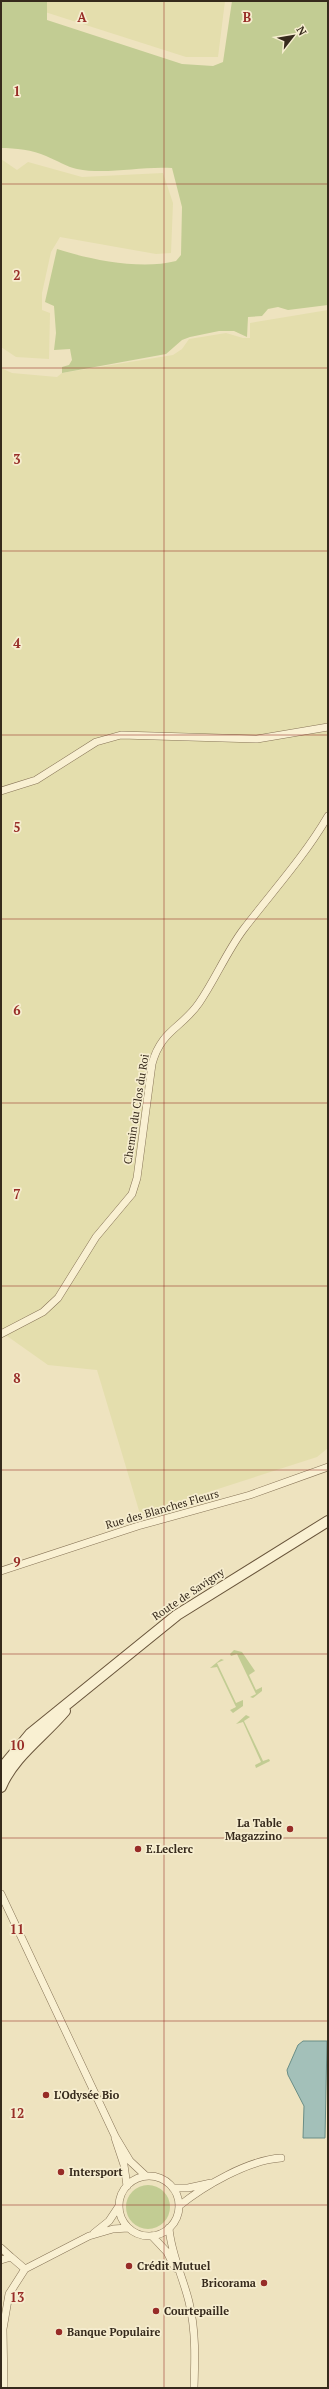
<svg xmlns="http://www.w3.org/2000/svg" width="329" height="2389" viewBox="0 0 329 2389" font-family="'PT Serif',serif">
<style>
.farmland{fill:#e4dead}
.green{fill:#c2cc93}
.water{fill:#a3c0b9;stroke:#6a8e87}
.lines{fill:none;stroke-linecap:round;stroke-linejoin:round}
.minor-casing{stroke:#877457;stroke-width:8}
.secondary-casing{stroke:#69553b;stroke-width:12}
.minor{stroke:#f9f0d2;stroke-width:7}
.secondary{stroke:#f9f0d2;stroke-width:10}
.grid{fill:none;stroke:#972c27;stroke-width:1;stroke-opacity:0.55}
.poi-dot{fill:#972c27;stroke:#f6edcf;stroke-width:1.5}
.labels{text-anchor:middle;stroke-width:3.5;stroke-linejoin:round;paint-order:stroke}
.street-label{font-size:11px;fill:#362a1c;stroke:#f6edcf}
.poi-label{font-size:11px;font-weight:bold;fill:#362a1c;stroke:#f6edcf;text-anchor:start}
.grid-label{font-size:13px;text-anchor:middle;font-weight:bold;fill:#972c27;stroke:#f6edcf;stroke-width:3.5;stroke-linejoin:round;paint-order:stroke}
</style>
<rect width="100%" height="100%" fill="#eee3bf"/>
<path class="farmland" d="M47,1H225L218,57H186L45,12Z
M1,159L17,170L28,162L82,177L163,173L173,203L171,253L156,254L60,237L51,252L42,293V310L50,313L49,359L16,357L1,347Z
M328,310V1448L317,1457L140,1514L97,1370L48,1365L7,1336L1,1337V368L12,373L57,377L62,373L173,355L182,349L189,339L226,333L243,338H250V323Z"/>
<path class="green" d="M1,1H47V20L182,64L213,66L223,62L232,1H328V305L288,310L278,307L268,309L262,316L248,317L247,337L234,331H219L190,337L182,340L166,354L62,373V367L69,365L72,360L70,349L54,350L56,333L54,306L45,302L57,249C91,260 141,270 176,261L181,255L182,207L172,168C140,166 107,175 77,169C67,167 56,160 46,156C33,150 15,148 1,148Z
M234,1650L242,1652L255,1671L249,1675L256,1690L262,1687V1691L253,1698L250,1697L256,1694L237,1654L231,1656L230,1654Z
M221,1659L224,1660L217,1663L236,1703L243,1700V1706L233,1713L230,1710L236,1707L217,1667L210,1668Z
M246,1715L250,1717L244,1721L263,1761L269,1759L270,1761L256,1768L255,1765L261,1762L243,1722L236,1724Z
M126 2207a22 22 0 1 1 44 0a22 22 0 1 1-44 0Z"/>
<path class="water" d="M303,2041H327L325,2138H303L304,2106L288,2075L287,2070L298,2045Z"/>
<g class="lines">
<g class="minor-casing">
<path id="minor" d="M1,791L36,780L96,742L121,735L257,739L328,727
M1,1334L43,1312L58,1298L96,1237L132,1194L137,1178L152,1064C161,1030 182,1028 199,1003C215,980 226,953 243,930C272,892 304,857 328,816
M1,1571L138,1526L250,1495L328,1467
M1,1894L115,2136L130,2161L146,2176
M115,2138L124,2165L127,2186
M119 2206a30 30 0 1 1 60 0a30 30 0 1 1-60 0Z
M173,2188H188L211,2183
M179,2206C204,2186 248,2160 281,2158
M169,2228C171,2254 183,2277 189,2302C196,2331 195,2359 194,2388
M94,2233L109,2221L119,2206
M152,2236L167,2252L175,2268
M1,2248L11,2257
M1,2260L11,2257L25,2269
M4,2388L3,2329L9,2294L25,2269L89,2236L113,2229L128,2228"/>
</g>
<g class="secondary-casing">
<path id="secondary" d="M1,1769L30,1734L177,1615L328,1521
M1,1787C13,1757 44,1736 65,1711"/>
</g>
<use href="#minor" class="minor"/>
<use href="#secondary" class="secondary"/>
</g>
<path class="grid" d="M164,1V2388M1,184H328M1,368H328M1,551H328M1,735H328M1,919H328M1,1103H328M1,1286H328M1,1470H328M1,1654H328M1,1838H328M1,2021H328M1,2205H328"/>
<g class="poi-dot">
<circle cx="290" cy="1829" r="4"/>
<circle cx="138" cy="1849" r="4"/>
<circle cx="46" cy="2095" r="4"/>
<circle cx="61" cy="2172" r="4"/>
<circle cx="129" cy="2266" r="4"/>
<circle cx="264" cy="2283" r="4"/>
<circle cx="156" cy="2311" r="4"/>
<circle cx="59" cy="2332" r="4"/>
</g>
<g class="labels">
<g class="street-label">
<text transform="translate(136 1109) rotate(-81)" y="4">Chemin du Clos du Roi</text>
<text transform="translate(162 1509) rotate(-16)" y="4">Rue des Blanches Fleurs</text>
<text transform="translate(188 1594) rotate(-34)" y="4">Route de Savigny</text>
</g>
<g class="poi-label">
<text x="282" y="1827" text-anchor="end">La Table<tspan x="282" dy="13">Magazzino</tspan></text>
<text x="146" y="1853">E.Leclerc</text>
<text x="54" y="2099">L'Odysée Bio</text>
<text x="69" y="2176">Intersport</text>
<text x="137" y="2270">Crédit Mutuel</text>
<text x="256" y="2287" text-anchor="end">Bricorama</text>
<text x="164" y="2315">Courtepaille</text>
<text x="67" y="2336">Banque Populaire</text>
</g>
</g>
<g class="grid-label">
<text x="82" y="22">A</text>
<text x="247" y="22">B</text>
<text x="17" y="96">1</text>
<text x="17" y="280">2</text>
<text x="17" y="464">3</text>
<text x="17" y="648">4</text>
<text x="17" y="832">5</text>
<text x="17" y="1015">6</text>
<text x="17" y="1199">7</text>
<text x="17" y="1383">8</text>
<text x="17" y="1567">9</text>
<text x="17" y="1750">10</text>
<text x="17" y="1934">11</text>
<text x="17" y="2118">12</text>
<text x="17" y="2302">13</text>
</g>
<rect width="329" height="2389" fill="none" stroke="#362a1c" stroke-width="4"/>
<g transform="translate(293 36) rotate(59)" stroke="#f6edcf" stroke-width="3" paint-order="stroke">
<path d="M0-3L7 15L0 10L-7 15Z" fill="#362a1c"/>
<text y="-6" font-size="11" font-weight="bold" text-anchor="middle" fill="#362a1c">N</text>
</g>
</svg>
